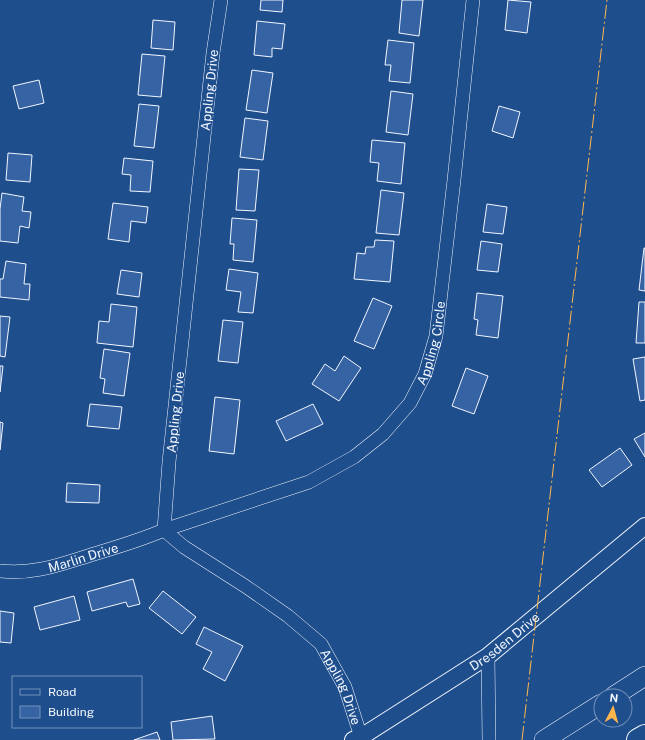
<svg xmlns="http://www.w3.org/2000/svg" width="645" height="740" viewBox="0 0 645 740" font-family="'Public Sans',sans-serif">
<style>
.building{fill:#3563a3;stroke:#f2f6ff}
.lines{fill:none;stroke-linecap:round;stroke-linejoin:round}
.minor-casing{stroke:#f2f6ff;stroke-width:14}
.tertiary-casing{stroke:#f2f6ff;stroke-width:18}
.secondary-casing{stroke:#f2f6ff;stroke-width:20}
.motorway-casing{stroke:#f2f6ff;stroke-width:24}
.minor{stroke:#1f4e8c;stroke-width:13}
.tertiary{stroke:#1f4e8c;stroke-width:16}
.secondary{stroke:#1f4e8c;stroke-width:19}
.motorway{stroke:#1f4e8c;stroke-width:22}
.power{stroke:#ffb74d;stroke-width:1;stroke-dasharray:14 3 2 3;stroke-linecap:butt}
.labels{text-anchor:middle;stroke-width:3;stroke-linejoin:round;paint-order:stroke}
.street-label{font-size:13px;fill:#f2f6ff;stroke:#1f4e8c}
</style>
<rect width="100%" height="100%" fill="#1f4e8c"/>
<path class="building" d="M261,0H283L282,12L260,10Z
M402,0H423L419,36L399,33Z
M508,0L531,2L527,33L505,30Z
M153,20L175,22L173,50L151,48Z
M257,21L285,24L282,49L272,48V57L254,55Z
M388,40L414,43L410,83L389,81L391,65H385Z
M142,54L165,56L161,97L138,95Z
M252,70L273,73L267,113L246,110Z
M39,80L44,103L19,109L13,86Z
M391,91L413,94L408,135L386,132Z
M139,104L159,106L154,148L134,146Z
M499,106L520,112L513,138L492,131Z
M245,118L268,121L263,160L240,157Z
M372,140L405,143L401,184L377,181L379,163L370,162Z
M8,153L32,155L30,182L6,180Z
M124,158L153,161L150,192L130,191L131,175L122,174Z
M239,169L259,170L255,211L236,210Z
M381,190L404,193L399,235L376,233Z
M2,193L24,197L22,211L31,212L29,228L20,226L18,243L0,241V209Z
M113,203L148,207L146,223L131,221L129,242L108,239Z
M487,204L507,207L503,234L483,232Z
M232,218L257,220L253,262L233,260L234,244H230Z
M375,240L394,241L390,282L354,279L357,253L365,254L366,247H374Z
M481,241L502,244L498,272L477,270Z
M644,248H645V291L639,290Z
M6,261L26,264L24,284H30L29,300L0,297V279H3Z
M229,269L258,273L253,313L238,312L241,292L226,290Z
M121,270L142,273L139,297L117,294Z
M477,293L503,296L498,338L476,335L478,320L474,319Z
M373,298L392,306L374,349L354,341Z
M639,302H645V343H636Z
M111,304L137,307L133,347L97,343L99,321L109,322Z
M0,316L10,317L5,357L0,356Z
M223,320L243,322L238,363L218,361Z
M104,349L130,353L124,396L103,393L105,379L100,378Z
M344,356L361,368L339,401L312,384L325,364L335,371Z
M645,357V400L640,401L633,359Z
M0,366H3L0,392Z
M466,368L488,376L474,414L452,406Z
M215,397L240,400L234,454L209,451Z
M90,404L122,407L119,429L87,426Z
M313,404L323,424L286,441L276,421Z
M0,422L3,423L0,450Z
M645,433V457L634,439Z
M620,448L632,465L602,487L589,470Z
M67,483L100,485L99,503L66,502Z
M133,579L140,604L128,607L126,602L92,611L87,592Z
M163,591L196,617L182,634L149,608Z
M74,596L80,620L40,630L34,607Z
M0,611L14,613L11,643L0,642Z
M204,627L243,646L225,681L203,669L212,652L196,644Z
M212,716L215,739L173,740L171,722Z
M157,732L160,740H134Z"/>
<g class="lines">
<g class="minor-casing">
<g id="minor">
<path id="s1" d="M221,0L213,53L169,462L164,530L184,547L245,586L288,616L321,644L345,687L361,737"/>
<path id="s2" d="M0,571C35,575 61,564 94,554C117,547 141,540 164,530L309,482L354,457L383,434L410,403L425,374L436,336L454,180L473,0"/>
<path d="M488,656L489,740"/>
</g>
</g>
<g class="tertiary-casing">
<g id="tertiary">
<path id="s3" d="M353,740L361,737L488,656L645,526"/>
</g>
</g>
<g class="secondary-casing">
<path id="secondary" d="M614,696L645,676
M544,740L601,704"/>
</g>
<g class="motorway-casing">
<path id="motorway" d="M638,740L645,736"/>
</g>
<use href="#minor" class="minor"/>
<use href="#tertiary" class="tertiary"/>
<use href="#secondary" class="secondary"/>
<use href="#motorway" class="motorway"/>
<path class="power" d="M522,740L607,0"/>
</g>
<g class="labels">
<g class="street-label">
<text transform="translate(209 90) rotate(-84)" y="5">Appling Drive</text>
<text dy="5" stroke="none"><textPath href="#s2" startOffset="517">Appling Circle</textPath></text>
<text transform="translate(175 412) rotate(-84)" y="5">Appling Drive</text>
<text dy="5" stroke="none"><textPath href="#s2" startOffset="85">Marlin Drive</textPath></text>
<text dy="5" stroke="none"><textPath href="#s3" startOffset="181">Dresden Drive</textPath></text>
<text dy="5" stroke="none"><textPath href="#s1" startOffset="775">Appling Drive</textPath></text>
</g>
</g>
<rect x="12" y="676" width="130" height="52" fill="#1f4e8c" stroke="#7391ba"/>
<rect x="20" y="689" width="20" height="6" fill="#1f4e8c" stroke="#7391ba"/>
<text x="48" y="696" font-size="12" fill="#f2f6ff">Road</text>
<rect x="20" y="706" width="20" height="12" fill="#3563a3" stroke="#7391ba"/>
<text x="48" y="716" font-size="12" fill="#f2f6ff">Building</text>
<g transform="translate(613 708) rotate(6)"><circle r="19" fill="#1f4e8c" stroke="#7391ba"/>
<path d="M0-3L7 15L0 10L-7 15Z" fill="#ffb74d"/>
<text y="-6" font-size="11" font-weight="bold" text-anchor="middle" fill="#f2f6ff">N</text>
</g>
</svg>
